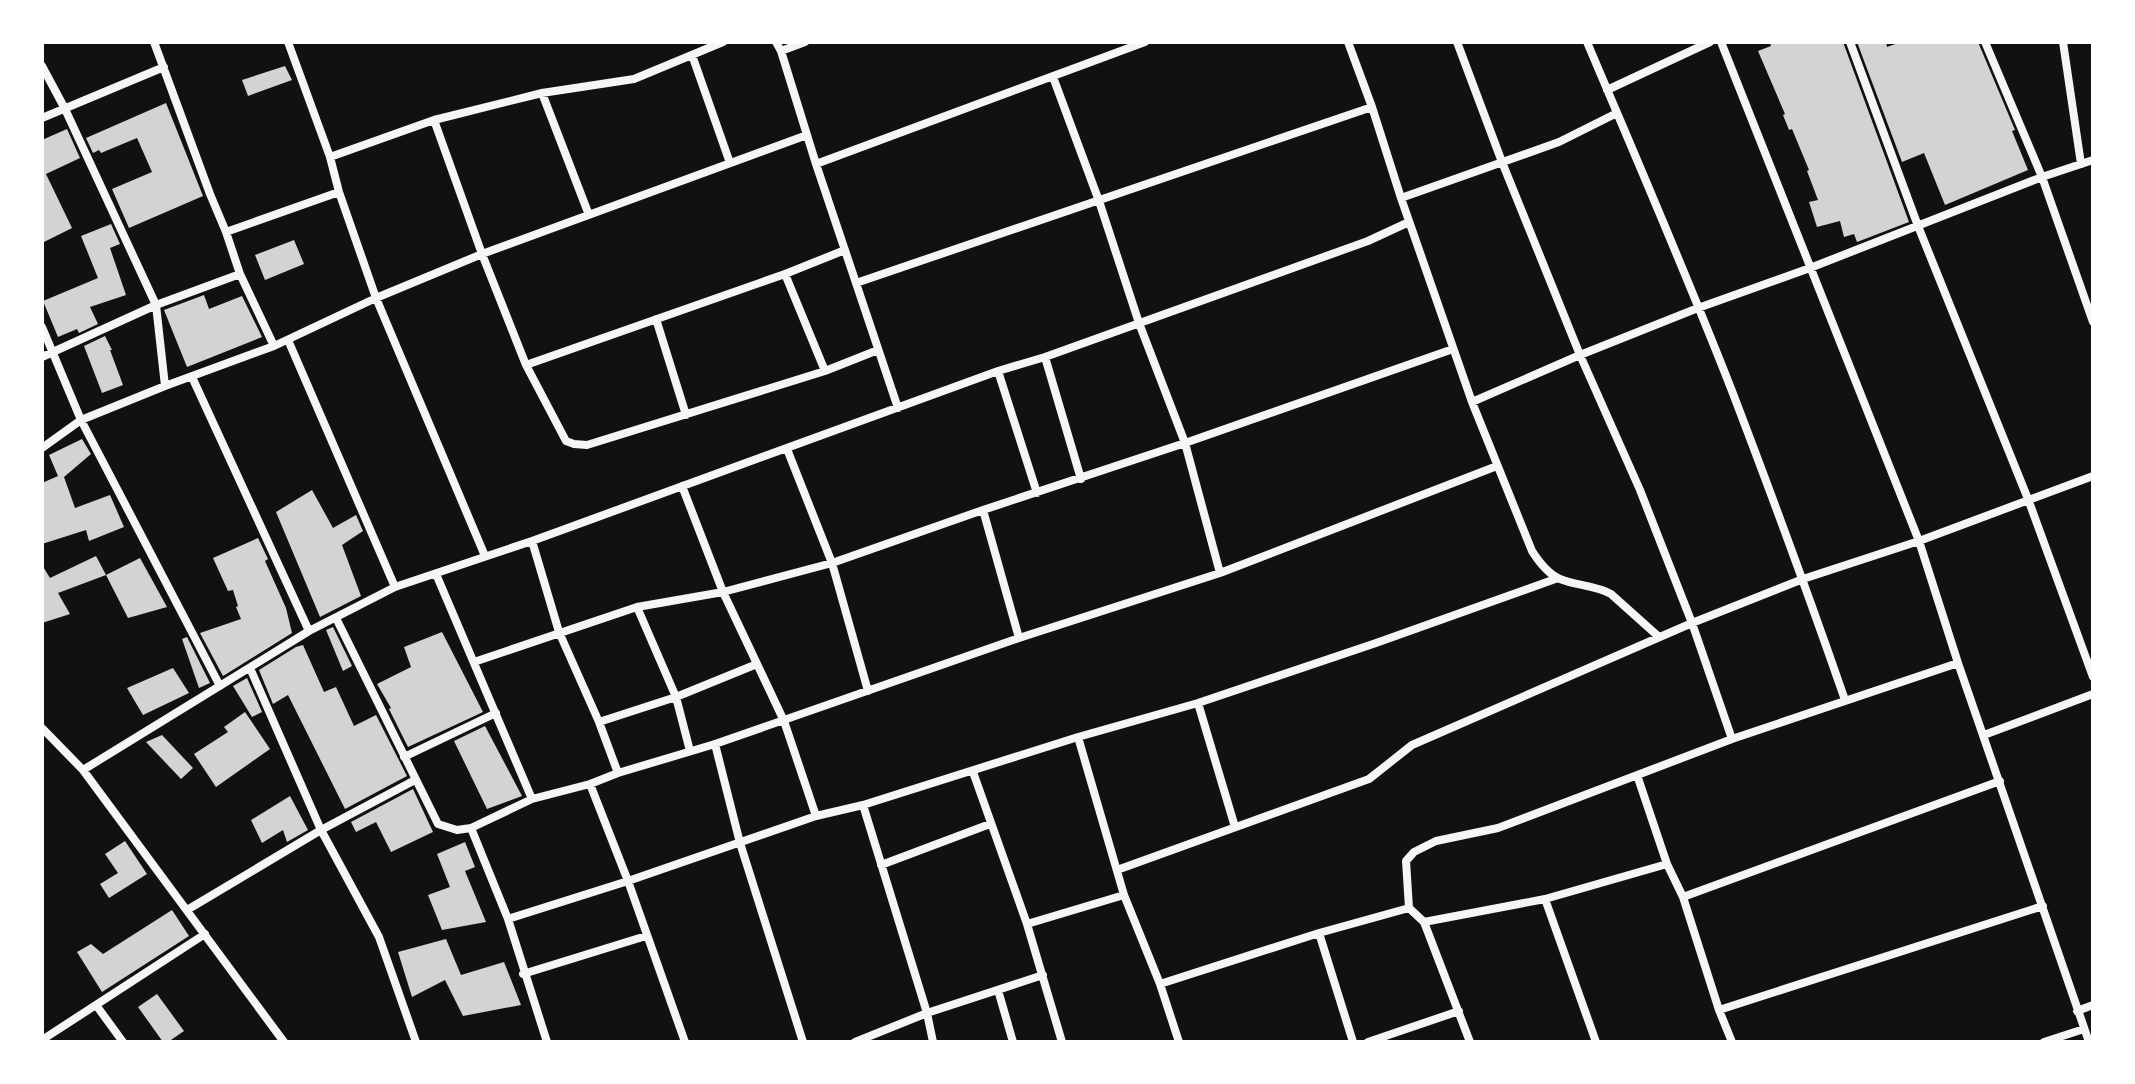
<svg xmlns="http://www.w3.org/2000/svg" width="2135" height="1084" viewBox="0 0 2135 1084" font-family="Rubik,sans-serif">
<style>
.building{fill:#d3d3d3}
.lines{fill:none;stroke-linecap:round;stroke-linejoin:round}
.minor{stroke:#f5f5f5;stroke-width:8}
</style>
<rect width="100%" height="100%" fill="#111"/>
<path class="building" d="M1770,42H1843L1909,222L1857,242L1854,234L1844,237L1840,221L1817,227L1809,202L1818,200L1807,171L1809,170L1792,129L1789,130L1783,115L1785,114L1758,51L1771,46Z
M1857,42H1886L1887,47L1901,42H1978L2015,130L2012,131L2028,170L1945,205L1924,153L1902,162Z
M285,66L292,80L248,96L242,80Z
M166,103L203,196L129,228L112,189L152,172L137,138L101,153L99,150L93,153L86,138Z
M67,129L80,158L46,174L72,228L42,243V140Z
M111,224L120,244L110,248L126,295L90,307L98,324L79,333L77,329L58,337L43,301L98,278L81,236Z
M294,240L304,264L265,280L255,255Z
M204,295L209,309L242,296L262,337L187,367L164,310Z
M105,336L112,350H110L123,385L102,393L84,346Z
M82,439L91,454L64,477L75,508L110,495L124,527L89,541L86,530L42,544V483L58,476L49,455Z
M312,490L333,528L356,515L363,531L342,545L361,596L320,617L276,512Z
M258,538L268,559L265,561L286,608L292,633L223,676L200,633L241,619L236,607L238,606L233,590L228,591L213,558Z
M96,556L106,575L58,593L70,614L42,623V565L50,578Z
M140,558L167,607L128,618L106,575Z
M333,627L352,666L343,671L326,630Z
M442,632L483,712L408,747L389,709L391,708L377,684L411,667L404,647Z
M187,637L210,683L199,688L182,639Z
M303,645L324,692L336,687L354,726L376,715L407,776L345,809L288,695L273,704L259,670L296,647Z
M173,668L189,693L143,715L127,688Z
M247,678L262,712L252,717L233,686Z
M245,712L270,749L216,787L194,754L228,732L224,727Z
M485,726L522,796L487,809L454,741Z
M162,735L193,768L181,779L146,742Z
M413,789L433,832L391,852L376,822L356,832L351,822Z
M290,796L308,830L287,842L283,830L262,843L251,820Z
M125,841L147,874L109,898L100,884L118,873L105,854Z
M465,842L475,867L465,871L486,922L442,930L428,895L450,887L437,854Z
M172,910L189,936L102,992L77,952L91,944L103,954Z
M446,939L461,975L504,962L521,1005L463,1016L445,980L412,997L398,952Z
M157,994L184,1031L168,1042H163L138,1007Z"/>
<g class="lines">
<path class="minor" d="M154,42L210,194L226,232L240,274L274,346
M288,42L330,157L339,192L376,298L485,556
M776,42L781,51L816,164L898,408
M1348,42L1372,107L1401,198L1472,402L1532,551C1539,562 1548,574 1560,579C1577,586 1595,585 1611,594L1659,637
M1457,42L1502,162L1580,355L1640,490L1692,623L1732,739
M1587,42C1636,158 1686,273 1732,391C1771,493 1809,596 1845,700
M1721,42L1919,541L1958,663L2089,1042
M1850,42L1918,226L2028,499L2093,677
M1985,42L2042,177L2093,322
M2063,42L2081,164
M781,51L805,42
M692,55L730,163
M42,66L65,109L156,305L165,386
M1053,77L1099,201L1139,323L1185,443L1220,573
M1607,90L1710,42
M542,93L589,215
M42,118L164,67
M434,120L482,254L526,365L566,441L574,444L587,445L825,371L878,350
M330,157L434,120L542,93L634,79L723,42
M816,164L1145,42
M1401,198L1559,142L1617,113
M226,232L339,192
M785,274L825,371
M856,283L1372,107
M656,319L686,415
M42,327L81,420L220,686
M288,340L395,587
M42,357L156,305L240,274
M1045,357L1081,479
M526,365L785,274L845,250
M998,371L1037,493
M192,377L309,631
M1472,402L1580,355L1698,308L1810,268L2042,177L2093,160
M42,448L81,420L165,386L274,346L376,298L482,254L807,135
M787,449L832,563L868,691
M682,486L723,592L784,721L816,816
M983,510L1019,638
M532,541L559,632L599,722L618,773
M436,574L532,799
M637,607L676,697L690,751
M336,618L438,824L457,830L471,828L532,799L590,784L618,773L715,744L1019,638L1220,573L1497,466
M474,662L637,607L723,592L832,563L983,510L1185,443L1453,349
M250,668L321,830L379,937L416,1042
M1198,703L1235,827
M599,722L676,697L757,664
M42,728L83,770L284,1042
M1984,735L2093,694
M1078,737L1124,895L1160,984L1179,1042
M715,744L740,843L803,1042
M404,757L496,713
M83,770L309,631L395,587L532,541L998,371L1045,357L1368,241L1409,222
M973,772L1027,924L1062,1042
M1637,775L1667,864L1683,897L1719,1010L1732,1042
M590,784L628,881L685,1042
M863,805L927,1013L933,1042
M471,828L508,919L547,1042
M881,865L990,824
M1117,870L1369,779L1412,745L1692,623L1803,579L1919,541L2093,476
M1683,897L2000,781
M1545,899L1596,1042
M187,910L321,830L415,780
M508,919L628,881L816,816L863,805L1078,737L1198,703L1376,643L1558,578
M1424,922L1545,899L1667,864
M1027,924L1124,895
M1319,933L1353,1042
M523,974L646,936
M1160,984L1319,933L1409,908
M998,990L1013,1042
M96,1005L123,1042
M1719,1010L2043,906
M2077,1011L2093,1005
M42,1040L205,934
M855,1042L927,1013L1043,975
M1368,1042L1459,1011
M1470,1042L1424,922L1409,908L1406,861L1414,852L1436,841L1498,828L1732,739L1958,663
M2044,1042L2084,1029"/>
</g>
<rect width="2135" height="1084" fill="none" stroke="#ffffff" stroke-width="88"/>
</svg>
